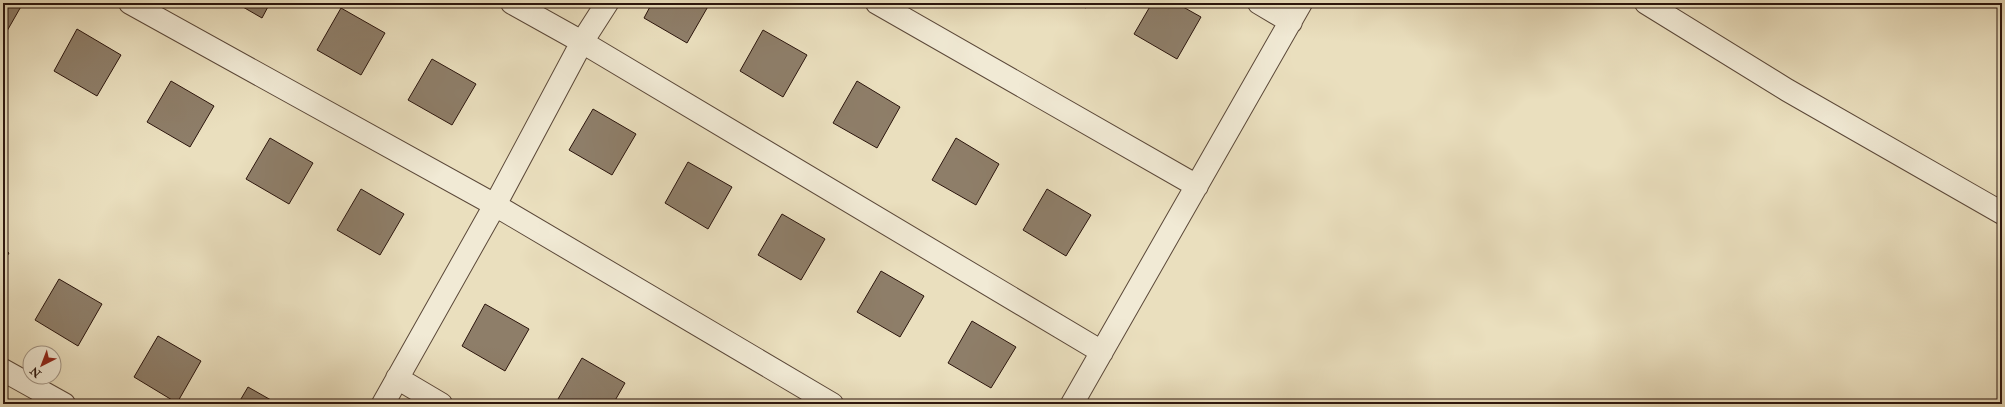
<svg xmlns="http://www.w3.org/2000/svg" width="2005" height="407" viewBox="0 0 2005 407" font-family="'IM FELL Double Pica',serif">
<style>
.building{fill:#8e7e69;stroke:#2b150d}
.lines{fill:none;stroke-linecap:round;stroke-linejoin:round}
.minor-casing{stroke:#5b4839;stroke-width:24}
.minor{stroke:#f1ead5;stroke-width:22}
</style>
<rect width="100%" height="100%" fill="#eadfbe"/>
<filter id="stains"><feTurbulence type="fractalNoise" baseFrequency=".005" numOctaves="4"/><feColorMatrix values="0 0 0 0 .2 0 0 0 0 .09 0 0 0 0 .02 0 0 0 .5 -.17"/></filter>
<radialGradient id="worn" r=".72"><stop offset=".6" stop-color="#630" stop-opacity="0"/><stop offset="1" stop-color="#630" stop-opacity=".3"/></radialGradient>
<path class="building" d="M3,3H23L3,38Z
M236,3H270L262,18Z
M652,3H710L687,43L644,18Z
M1077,3H1089L1086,8Z
M1152,3H1176L1201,17L1177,59L1134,34Z
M341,8L385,33L361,75L317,50Z
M77,29L121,55L97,96L54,71Z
M763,30L807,55L783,97L740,71Z
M432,59L476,84L452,125L408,100Z
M171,81L214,106L190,147L147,122Z
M857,81L900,107L877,148L833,123Z
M593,109L636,134L612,175L569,150Z
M270,138L313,163L289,204L246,179Z
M956,138L999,164L976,205L932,180Z
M688,162L732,187L708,229L665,203Z
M361,189L404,214L380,255L337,230Z
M1047,189L1091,215L1066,256L1023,230Z
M782,214L825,239L801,280L758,255Z
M3,249L9,253L3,263Z
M881,271L924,296L900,337L857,312Z
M59,279L102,304L78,346L35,320Z
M485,304L529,329L505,371L462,346Z
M972,321L1016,347L991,388L948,363Z
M158,336L201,361L177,403L134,377Z
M582,358L625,383L613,404H566L558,399Z
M248,387L278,404H238Z"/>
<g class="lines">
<g class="minor-casing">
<path id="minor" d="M130,3L495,205L832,404
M512,3L582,42L1102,352
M877,3L1197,186
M1259,3L1291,22
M1646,3L1787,90L2002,213
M3,370L64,404
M397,378L441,404
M383,404L495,205L582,42L607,3
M1072,404L1301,3"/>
</g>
<use href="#minor" class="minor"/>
</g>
<rect width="2005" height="407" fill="none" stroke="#eadfbe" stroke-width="16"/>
<rect x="4" y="4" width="1997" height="399" fill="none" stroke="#2b150d" stroke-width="2"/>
<rect x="8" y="8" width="1989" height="391" fill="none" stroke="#2b150d"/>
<g transform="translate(42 365) rotate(222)"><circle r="19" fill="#f1ead5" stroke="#a29585"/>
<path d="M0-3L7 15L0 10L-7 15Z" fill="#8f2418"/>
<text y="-6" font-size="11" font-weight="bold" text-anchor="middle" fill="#2b150d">N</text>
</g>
<rect width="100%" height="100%" filter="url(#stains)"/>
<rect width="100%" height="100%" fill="url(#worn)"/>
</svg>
